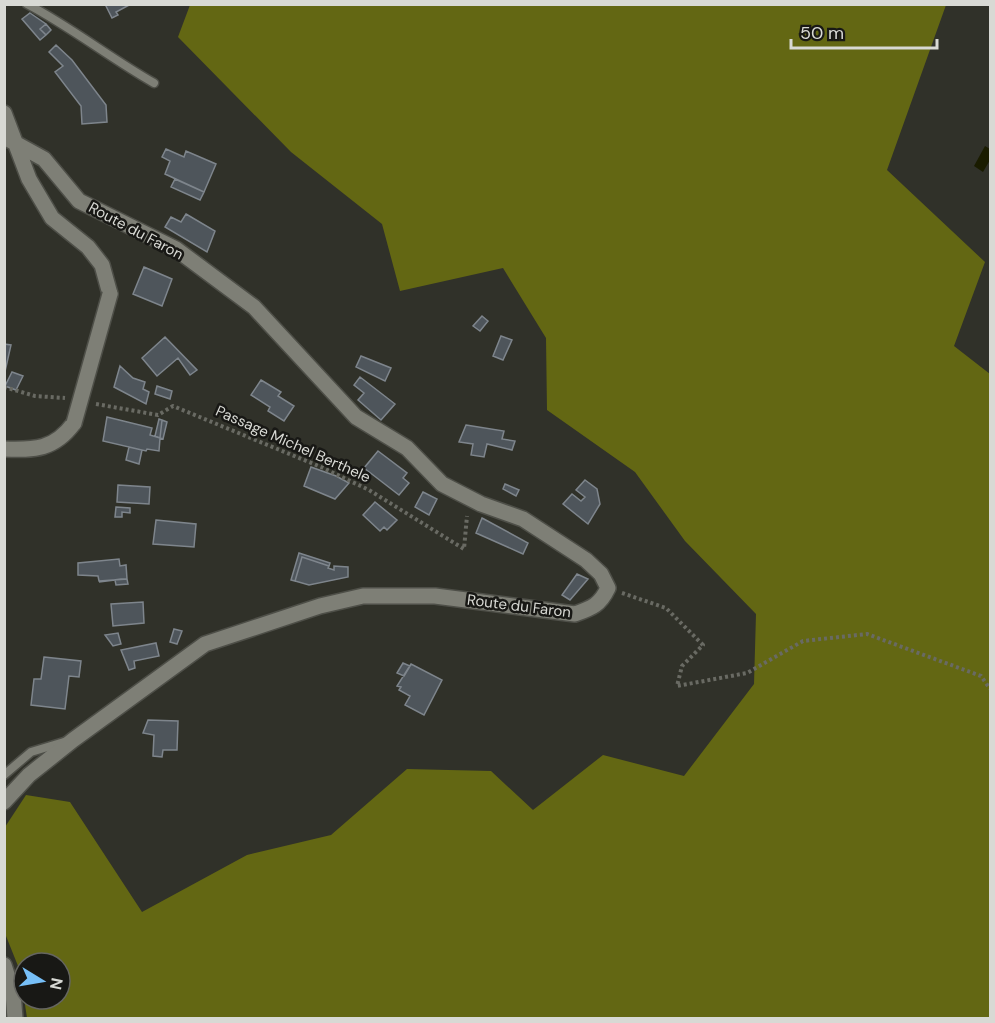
<svg xmlns="http://www.w3.org/2000/svg" width="995" height="1023" viewBox="0 0 995 1023" font-family="'DM Sans',sans-serif">
<style>
.forest{fill:#636713;fill-rule:evenodd}
.water{fill:#1a1c00}
.building{fill:#4e555b;stroke:#7e858c;stroke-width:1.5}
.lines{fill:none;stroke-linecap:round;stroke-linejoin:round}
.service-casing{stroke:#4e4f48;stroke-width:11}
.minor-casing{stroke:#4e4f48;stroke-width:18}
.path{stroke:#696a63;stroke-width:4;stroke-dasharray:3 3;stroke-linecap:butt}
.service{stroke:#7e7f76;stroke-width:8}
.minor{stroke:#7e7f76;stroke-width:15}
.minor-bridge-casing{stroke:#4e4f48;stroke-width:18;stroke-linecap:butt}
.minor-bridge{stroke:#7e7f76;stroke-width:15}
.labels{text-anchor:middle;stroke-width:5;stroke-linejoin:round;paint-order:stroke}
.street-label{font-size:15px;fill:#d8d9d4;stroke:#181815}
</style>
<rect width="100%" height="100%" fill="#303129"/>
<path class="forest" d="M190,5H946L887,170L985,262L954,346L990,374V1018H27L20,971L4,931L5,827L26,795L70,802L142,912L247,855L331,835L407,769L491,771L533,810L603,755L684,776L754,684L756,614L685,541L635,472L547,410L546,338L503,268L400,291L382,224L291,152L178,37ZM24,963H60V999H24Z"/>
<path class="water" d="M985,146L990,149V160L983,172L974,166Z"/>
<path class="building" d="M105,4H131L116,12L118,15L112,18Z
M30,13L46,24L40,29L46,35L40,40L22,19Z
M46,24L51,30L46,35L40,29Z
M56,45L72,60L106,105L107,122L82,124L81,106L55,72L63,66L49,52Z
M166,149L184,157L186,151L216,164L204,192L165,174L170,161L162,157Z
M175,179L204,192L200,200L171,187Z
M186,214L215,231L207,252L165,227L171,217L181,222Z
M144,267L172,279L162,306L133,294Z
M482,316L488,321L480,331L473,326Z
M501,336L512,340L503,360L493,356Z
M165,337L197,370L190,375L178,358L157,376L142,358Z
M4,344L11,345L4,376Z
M361,356L391,368L385,381L356,367Z
M120,366L133,378L145,382L143,389L149,392L146,404L114,387Z
M12,372L23,376L16,390L5,386Z
M360,377L395,404L381,420L358,400L364,393L354,385Z
M261,380L281,392L278,396L294,406L284,421L268,411L270,407L251,395Z
M157,386L172,391L170,399L155,394Z
M107,417L152,428L150,435L160,438L159,451L147,449L146,451L103,441Z
M159,419L162,420L160,438L155,436Z
M162,420L167,422L163,439L160,438Z
M466,425L504,431L502,439L515,441L512,450L487,444L484,457L471,455L473,444L459,442Z
M129,447L142,450L139,464L126,460Z
M378,451L407,473L403,478L409,483L399,495L364,468Z
M311,467L336,476L349,483L335,499L304,486Z
M585,480L597,489L600,504L588,524L563,504L572,494L581,501L585,497L576,490Z
M505,484L519,490L516,496L503,489Z
M118,485L150,487L149,504L117,502Z
M423,492L437,499L429,515L415,507Z
M375,502L397,520L387,530L384,527L380,531L363,515Z
M116,507L130,508V513L122,512V517H115Z
M482,518L528,543L523,554L476,533Z
M156,520L196,524L194,547L153,544Z
M299,553L330,563L329,566L302,557L295,581L291,580Z
M302,557L329,566L328,568L334,570V566L348,567V577L309,585L295,581Z
M119,559L120,566L126,565L127,579L99,581L98,576L78,575V563Z
M577,574L588,579L570,600L562,595Z
M121,579H127L128,584L116,585L115,580L99,582Z
M143,602L144,623L113,626L111,604Z
M174,629L182,631L177,644L170,642Z
M118,633L121,644L113,646L105,635Z
M156,643L159,656L134,661L135,668L129,670L121,650Z
M44,657L81,661L79,677L69,676L65,709L31,705L34,679H41Z
M403,663L410,666L404,676L397,673Z
M411,664L442,680L424,715L405,705L410,696L399,690L401,687L397,686Z
M148,720L178,721L177,750H163L162,757L153,756L154,735L143,733Z"/>
<g class="lines">
<g class="service-casing">
<path id="service" d="M27,4C71,27 110,58 154,83
M4,775L31,752L64,742"/>
</g>
<g class="minor-casing">
<path id="minor" d="M4,113L29,179L52,218L88,247L102,265L110,294
M4,137L44,159L79,201L176,249L254,307L356,417L407,448L442,484L481,504L523,519L586,560L601,574L608,588C600,605 592,608 575,614L435,596H363L320,606L205,644L73,740L29,775L4,802
M4,449C35,450 54,450 74,423
M4,965L13,993L15,1018"/>
</g>
<path class="path" d="M4,387L35,396L65,398
M96,404L158,415L173,406L321,467L369,490L464,549L467,516
M622,593L666,608L703,645L682,666L677,686L747,673L803,641L867,634L981,676L990,689"/>
<use href="#service" class="service"/>
<use href="#minor" class="minor"/>
<g class="minor-bridge-casing">
<path id="minor-bridge" d="M74,423L110,294"/>
</g>
<use href="#minor-bridge" class="minor-bridge"/>
</g>
<g class="labels">
<g class="street-label">
<text transform="translate(136 231) rotate(28)" y="5">Route du Faron</text>
<text transform="translate(293 444) rotate(24)" y="5">Passage Michel Berthele</text>
<text transform="translate(519 606) rotate(7)" y="5">Route du Faron</text>
</g>
</g>
<rect width="995" height="1023" fill="none" stroke="#d8d9d4" stroke-width="12"/>
<g transform="translate(42 981) rotate(101)"><circle r="28" fill="#181815" stroke="#656561" stroke-width="1.5"/>
<path d="M0-4.5L10 22L0 15L-10 22Z" fill="#77bff7"/>
<text y="-9" font-size="16" font-weight="bold" text-anchor="middle" fill="#d8d9d4">N</text>
</g>
<path d="M791 39v9h146v-9" fill="none" stroke="#d8d9d4" stroke-width="3"/>
<text x="800" y="39" font-size="18" fill="#d8d9d4" stroke="#181815" stroke-width="4.5" paint-order="stroke">50 m</text>
</svg>
